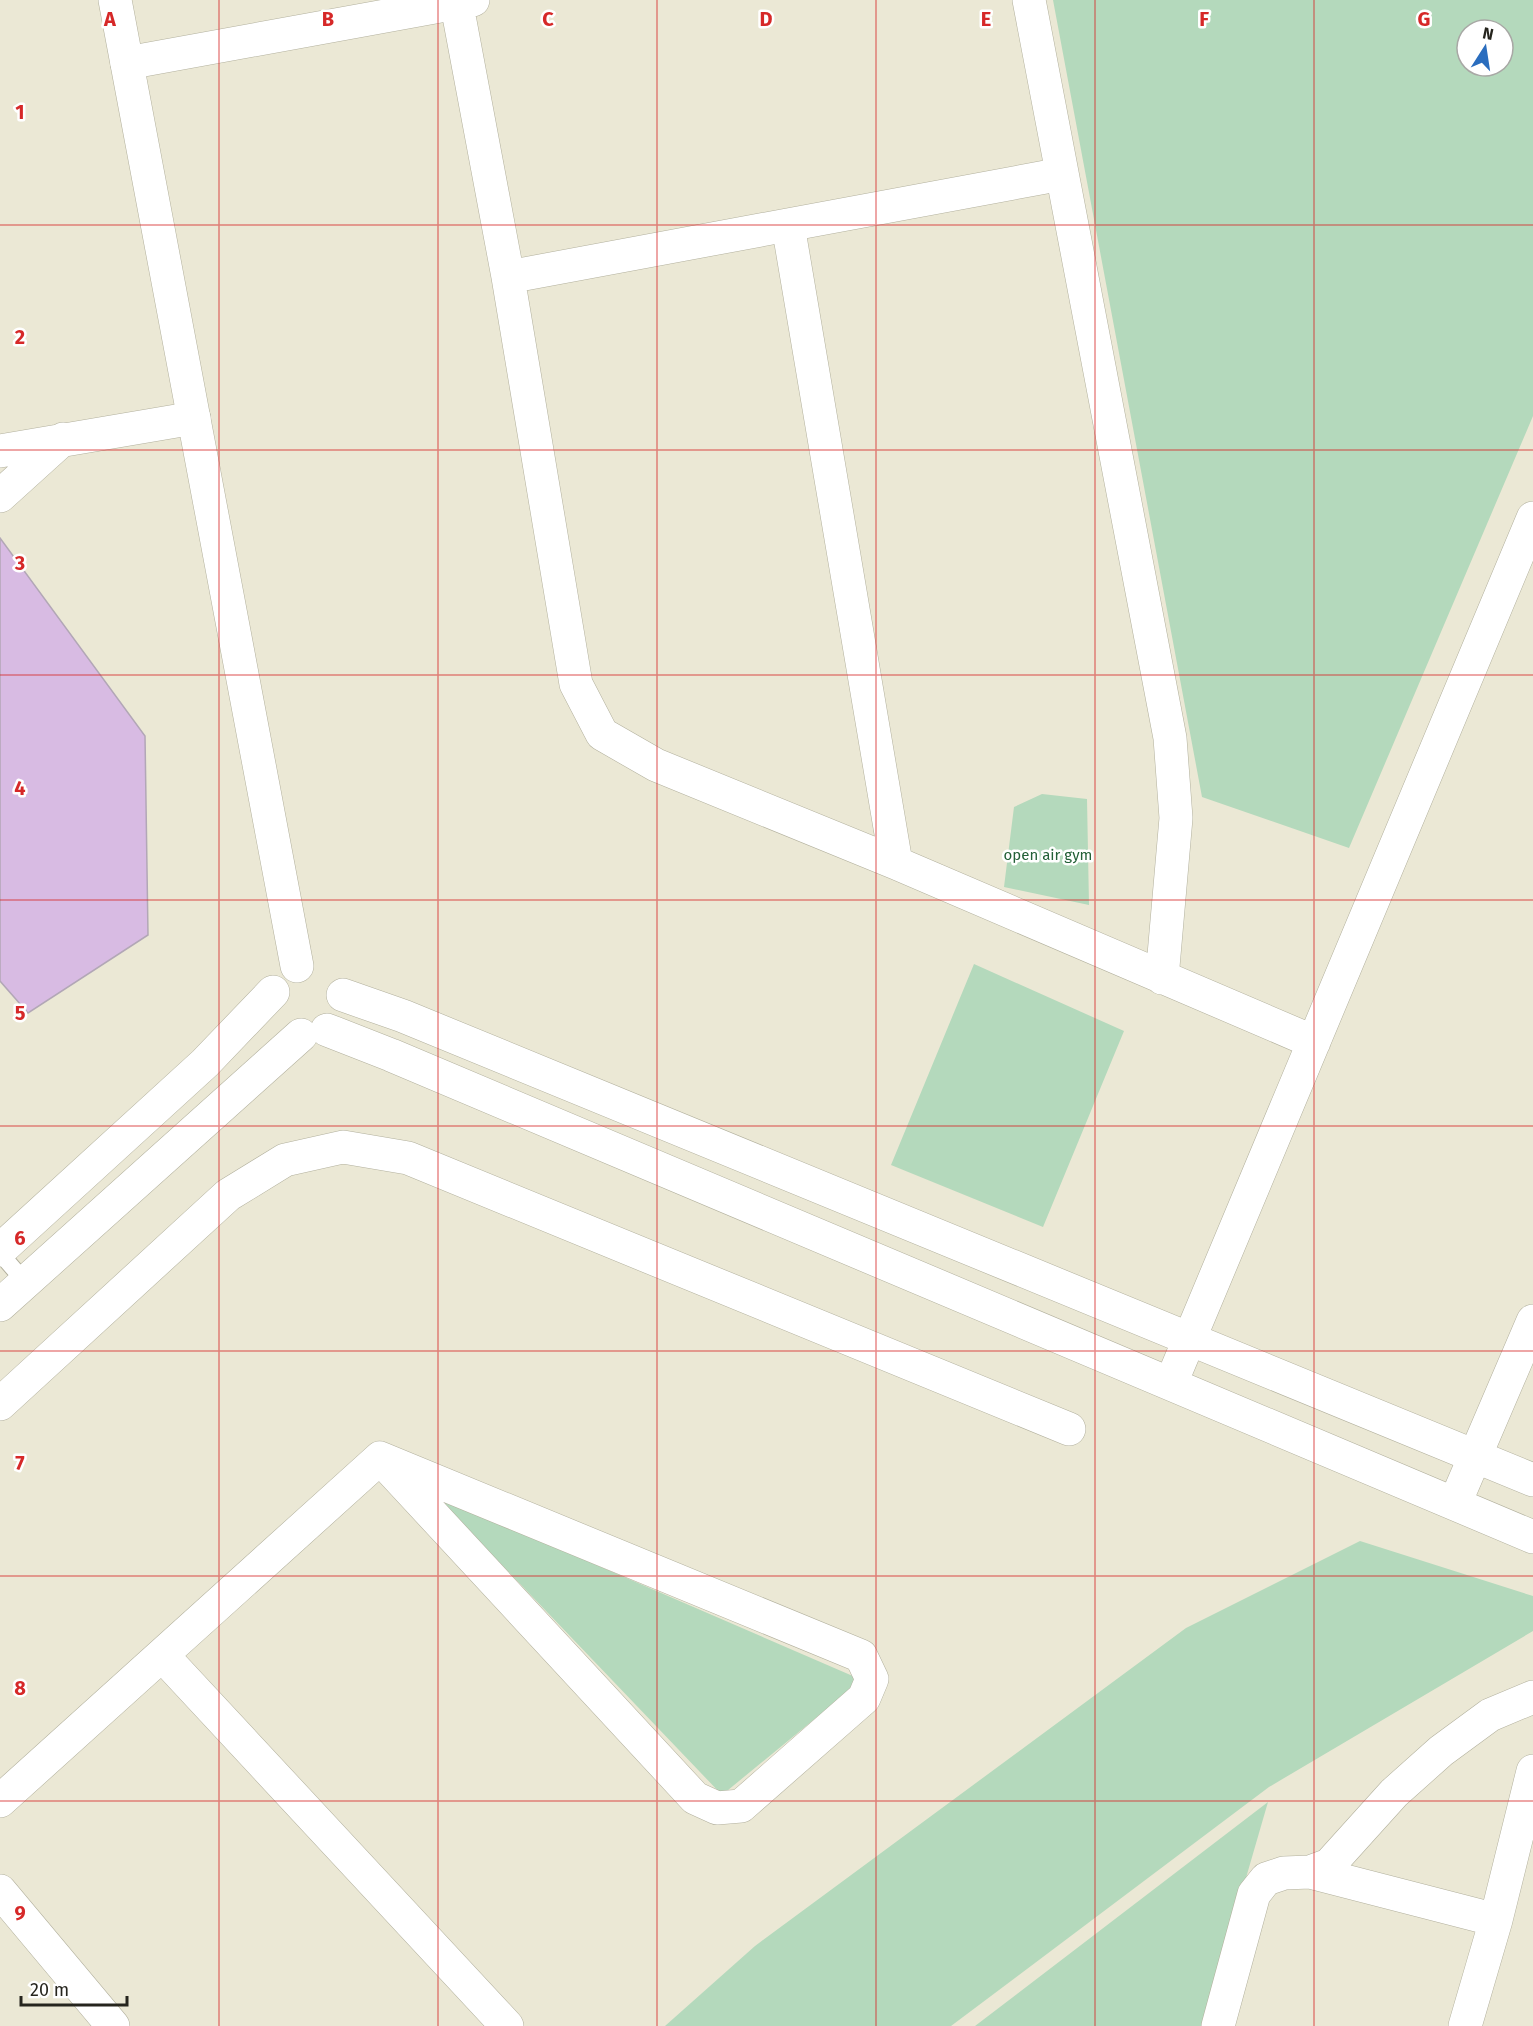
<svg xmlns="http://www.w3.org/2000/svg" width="1533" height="2026" viewBox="0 0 1533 2026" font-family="'Fira Sans',sans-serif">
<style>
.green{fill:#b4d9bc;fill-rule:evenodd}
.building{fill:#d8bbe3;stroke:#b2a7b6;stroke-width:1.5}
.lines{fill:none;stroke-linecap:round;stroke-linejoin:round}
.service-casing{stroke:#b2b09d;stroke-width:18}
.minor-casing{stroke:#b2b09d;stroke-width:34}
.tertiary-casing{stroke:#b2b09d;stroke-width:34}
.service{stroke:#fff;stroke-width:16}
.minor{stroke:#fff;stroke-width:33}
.tertiary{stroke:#fff;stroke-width:33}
.grid{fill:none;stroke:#d62828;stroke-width:1.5;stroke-opacity:0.55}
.labels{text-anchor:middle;stroke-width:5;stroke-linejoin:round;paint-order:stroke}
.park-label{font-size:15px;fill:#236037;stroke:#fff}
.grid-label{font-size:20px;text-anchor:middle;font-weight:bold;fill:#d62828;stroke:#fff;stroke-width:5;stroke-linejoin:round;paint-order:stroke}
</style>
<rect width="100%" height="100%" fill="#ebe8d5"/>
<path class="green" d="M1053,0H1533V416L1349,848L1202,797ZM1467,30H1503V66H1467Z
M1042,794L1087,799L1089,905L1004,887L1014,807Z
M974,964L1124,1031L1043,1227L891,1165Z
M435,1495L862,1680L722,1795Z
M1360,1541L1533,1596V1631L1269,1787L951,2026H665L755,1946L1186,1628Z
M1268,1802L1203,2026H975Z"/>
<path class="building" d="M0,538L145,736L148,935L28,1013L0,981Z"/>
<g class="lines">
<g class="service-casing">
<path id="service" d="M0,1253L25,1282"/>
</g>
<g class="minor-casing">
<path id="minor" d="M456,0L508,277L576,684L602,734L656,765L896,863L1314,1042
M1029,0L1170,738L1176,818L1162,978
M127,63L473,0
M788,225L896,863
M508,277L1062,174
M0,451L194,418
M0,496L63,439
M1171,1383L1533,518
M0,1404L228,1195L285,1160L343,1147L408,1158L1069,1429
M1455,1503L1533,1321
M162,1655L507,2026
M0,1801L380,1458L861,1656L872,1679L864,1698L741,1806L717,1808L695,1798L380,1458
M1310,1872L1496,1920
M0,1891L113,2026
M1218,2026L1254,1894L1266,1879L1284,1873L1310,1872L1329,1865L1394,1793L1441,1751L1490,1715L1533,1697
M1465,2026L1496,1920L1533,1771"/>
</g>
<g class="tertiary-casing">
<path id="tertiary" d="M115,0L297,966
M343,995L403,1016L1533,1480
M327,1030L391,1055L1533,1537
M0,1250L205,1063L273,992
M0,1305L301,1035"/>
</g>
<use href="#service" class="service"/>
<use href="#minor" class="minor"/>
<use href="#tertiary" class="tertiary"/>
</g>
<path class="grid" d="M219,0V2026M438,0V2026M657,0V2026M876,0V2026M1095,0V2026M1314,0V2026M0,225H1533M0,450H1533M0,675H1533M0,900H1533M0,1126H1533M0,1351H1533M0,1576H1533M0,1801H1533"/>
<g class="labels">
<g class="park-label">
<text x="1048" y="860">open air gym</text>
</g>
</g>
<g class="grid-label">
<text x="110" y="26">A</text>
<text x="328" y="26">B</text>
<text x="548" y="26">C</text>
<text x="766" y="26">D</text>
<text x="986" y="26">E</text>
<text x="1204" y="26">F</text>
<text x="1424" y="26">G</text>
<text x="20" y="119">1</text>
<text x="20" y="344">2</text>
<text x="20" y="570">3</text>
<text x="20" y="795">4</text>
<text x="20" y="1020">5</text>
<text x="20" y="1245">6</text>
<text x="20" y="1470">7</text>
<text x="20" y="1695">8</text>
<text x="20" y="1920">9</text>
</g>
<g transform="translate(1485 48) rotate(12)"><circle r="28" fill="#ffffff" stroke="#a8a8a5" stroke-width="1.5"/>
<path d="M0-4.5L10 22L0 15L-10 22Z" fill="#2a6dbe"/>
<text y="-9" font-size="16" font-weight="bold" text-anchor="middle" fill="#26251e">N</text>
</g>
<path d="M21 1996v9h106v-9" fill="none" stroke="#26251e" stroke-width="3"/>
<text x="30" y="1996" font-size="18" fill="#26251e" stroke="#ffffff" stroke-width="4.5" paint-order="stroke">20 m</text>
</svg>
